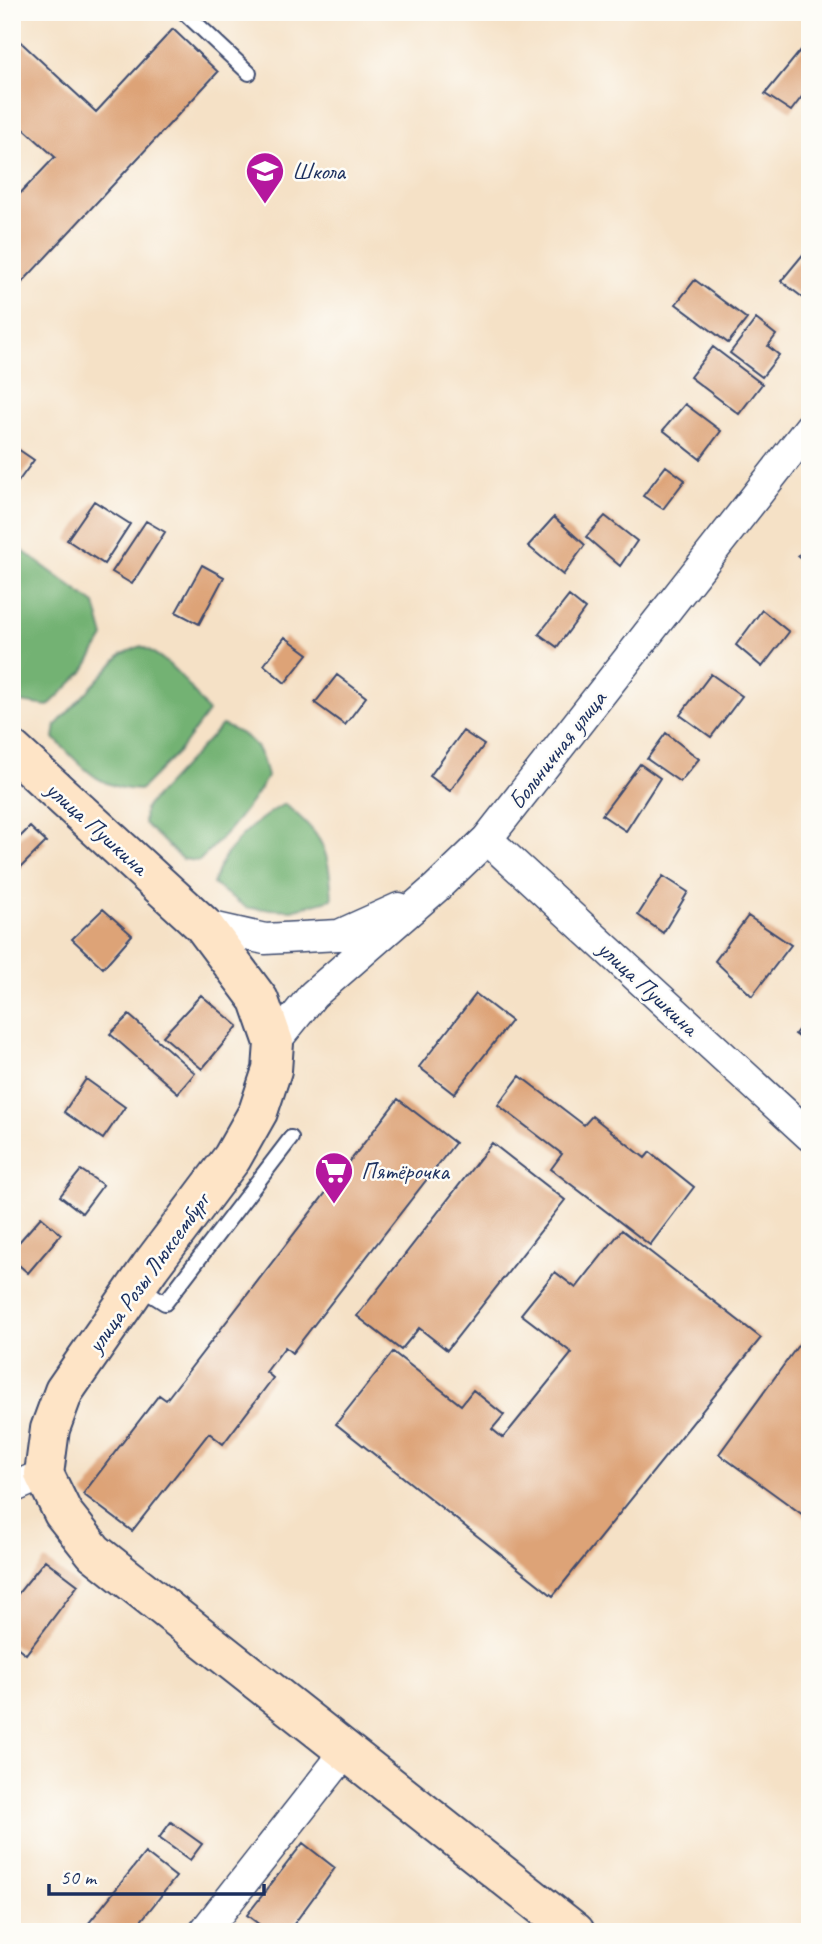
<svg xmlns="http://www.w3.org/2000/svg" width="822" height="1944" viewBox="0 0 822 1944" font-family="Caveat,sans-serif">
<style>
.forest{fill:#73b273;stroke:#477068;stroke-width:2}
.building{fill:#dda377}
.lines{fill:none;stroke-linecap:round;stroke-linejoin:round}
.service-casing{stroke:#3c4a6e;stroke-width:18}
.minor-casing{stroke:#3c4a6e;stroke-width:33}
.secondary-casing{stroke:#3c4a6e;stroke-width:42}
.service{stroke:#fff;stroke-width:14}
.minor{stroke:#fff;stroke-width:30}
.secondary{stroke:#fee4c6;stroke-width:38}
.labels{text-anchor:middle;stroke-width:5;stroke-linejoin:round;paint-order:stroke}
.poi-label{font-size:24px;fill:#1b2f5e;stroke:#fdfcf7;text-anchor:start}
.street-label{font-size:24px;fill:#1b2f5e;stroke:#fdfcf7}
</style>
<rect width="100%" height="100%" fill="#fdfcf7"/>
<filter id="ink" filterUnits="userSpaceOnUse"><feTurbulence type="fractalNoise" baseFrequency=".0143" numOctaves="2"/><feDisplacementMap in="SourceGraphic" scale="14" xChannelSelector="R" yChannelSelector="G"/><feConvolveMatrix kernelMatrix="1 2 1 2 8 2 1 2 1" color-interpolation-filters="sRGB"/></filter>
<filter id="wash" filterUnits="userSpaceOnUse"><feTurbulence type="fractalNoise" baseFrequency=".00686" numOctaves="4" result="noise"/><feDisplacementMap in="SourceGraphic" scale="28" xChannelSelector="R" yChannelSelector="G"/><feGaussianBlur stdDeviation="1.57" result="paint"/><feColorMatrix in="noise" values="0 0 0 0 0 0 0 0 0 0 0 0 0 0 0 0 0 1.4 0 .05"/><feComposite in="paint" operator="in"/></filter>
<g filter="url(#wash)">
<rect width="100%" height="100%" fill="#f5e1c6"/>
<path class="forest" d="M12,543L95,604L104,637L83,672L48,706L12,701Z
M141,646C171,660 190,685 208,712L179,751L140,790C97,789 82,766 54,738L56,725L122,654Z
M222,725C252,736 261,746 267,777C248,810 226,835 199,861L182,859L144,823L145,808Z
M284,804C324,834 329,851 332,899L292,910L247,908L213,884C222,849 254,821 284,804Z"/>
<g id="blocks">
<path class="building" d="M173,29L218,72L17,288L12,284V202L55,157L12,118V34L96,112Z
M810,39V86L791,111L765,94Z
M810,246V303L781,281Z
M695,280L747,319L728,343L676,304Z
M756,319L776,335L768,346L779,355L762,377L730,353Z
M713,347L762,384L739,414L690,377Z
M685,404L721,431L700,459L663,430Z
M12,445L34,460L12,490Z
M666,466L685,480L663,509L643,496Z
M94,501L130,524L104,564L67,540Z
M605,516L637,541L620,566L586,537Z
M554,517L585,545L563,575L528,546Z
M146,521L165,532L132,584L112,572Z
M810,542V565L798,556Z
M202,565L224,577L199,624L176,612Z
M569,596L585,609L557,647L539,634Z
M762,610L789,632L762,667L736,645Z
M285,637L308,654L285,683L264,665Z
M711,674L742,696L711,737L680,715Z
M337,675L366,697L345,725L315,703Z
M463,731L484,745L450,791L430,776Z
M666,733L699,759L680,782L647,759Z
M640,764L660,778L626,831L602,815Z
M30,827L46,842L12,876V845Z
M663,876L688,892L663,933L638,915Z
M103,909L132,935L103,968L72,939Z
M748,916L791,945L752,996L715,961Z
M476,994L511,1021L454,1094L419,1067Z
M201,995L238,1026L202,1069L163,1036Z
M129,1015L195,1073L178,1093L110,1034Z
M810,1015V1045L795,1034Z
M520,1076L584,1125L592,1116L645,1158L650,1152L694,1187L650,1245L551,1169L562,1154L498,1105Z
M86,1079L125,1107L103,1139L64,1112Z
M398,1099L455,1143L292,1353L285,1347L266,1372L273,1378L223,1444L209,1433L132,1531L83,1494L159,1395L166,1400Z
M492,1143L565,1200L447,1350L419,1328L401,1350L357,1316Z
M81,1170L103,1185L82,1213L60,1196Z
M41,1217L61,1234L28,1273L12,1259V1250Z
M622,1230L761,1338L553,1596L336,1424L393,1352L461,1405L473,1390L504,1415L492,1429L503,1438L572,1353L521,1314L555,1272L576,1288Z
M810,1329V1520L719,1454Z
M45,1560L78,1585L26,1654L12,1643V1601Z
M171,1822L202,1844L190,1860L159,1838Z
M303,1843L335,1868L288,1932H269L247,1915Z
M145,1853L176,1877L132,1932H99L89,1923Z"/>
</g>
</g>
<g filter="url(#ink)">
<use href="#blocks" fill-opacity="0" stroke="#3c4a6e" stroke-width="2"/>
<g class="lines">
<g class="service-casing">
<path id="service" d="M184,12L249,73
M138,1286L165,1303L291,1138"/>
</g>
<g class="minor-casing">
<path id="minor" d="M487,839L810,1136
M203,925L265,939L339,935L399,908
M274,1043L313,995L436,888L487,839L810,427
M12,1488L44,1474
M204,1932L347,1750"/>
</g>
<g class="secondary-casing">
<path id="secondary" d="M12,750L203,925L259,1000L274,1043L272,1070L258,1112L232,1158L150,1267L64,1391L50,1429L44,1474L63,1513L94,1552L575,1932"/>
</g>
<use href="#service" class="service"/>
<use href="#minor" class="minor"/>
<use href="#secondary" class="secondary"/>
</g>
</g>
<defs>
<g id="school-pin" transform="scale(2.0125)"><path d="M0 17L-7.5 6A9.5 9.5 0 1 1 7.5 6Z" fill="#b5179e" stroke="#fdfcf7"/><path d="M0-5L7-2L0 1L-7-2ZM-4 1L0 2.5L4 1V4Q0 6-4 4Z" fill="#fff"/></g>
<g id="supermarket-pin" transform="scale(2.0125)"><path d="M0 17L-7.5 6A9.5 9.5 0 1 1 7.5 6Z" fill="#b5179e" stroke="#fdfcf7"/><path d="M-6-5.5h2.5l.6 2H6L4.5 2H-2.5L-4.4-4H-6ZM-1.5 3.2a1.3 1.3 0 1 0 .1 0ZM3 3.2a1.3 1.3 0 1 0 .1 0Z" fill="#fff"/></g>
</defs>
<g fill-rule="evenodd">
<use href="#school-pin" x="265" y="171"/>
<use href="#supermarket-pin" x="334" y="1171"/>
</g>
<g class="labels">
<g class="poi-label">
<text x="292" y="179">Школа</text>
<text x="361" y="1179">Пятёрочка</text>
</g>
<g class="street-label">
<text transform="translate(557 750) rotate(-52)" y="8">Больничная улица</text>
<text transform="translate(97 828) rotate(42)" y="8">улица Пушкина</text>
<text transform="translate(648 988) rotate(43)" y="8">улица Пушкина</text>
<text transform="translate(148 1273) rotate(-54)" y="8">улица Розы Люксембург</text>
</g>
</g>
<rect width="822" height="1944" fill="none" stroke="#fdfcf7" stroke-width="42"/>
<path d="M49 1884v10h215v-10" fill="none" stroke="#1b2f5e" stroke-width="3.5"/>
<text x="60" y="1884" font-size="21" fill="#1b2f5e" stroke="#fdfcf7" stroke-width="5" paint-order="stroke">50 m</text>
</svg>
